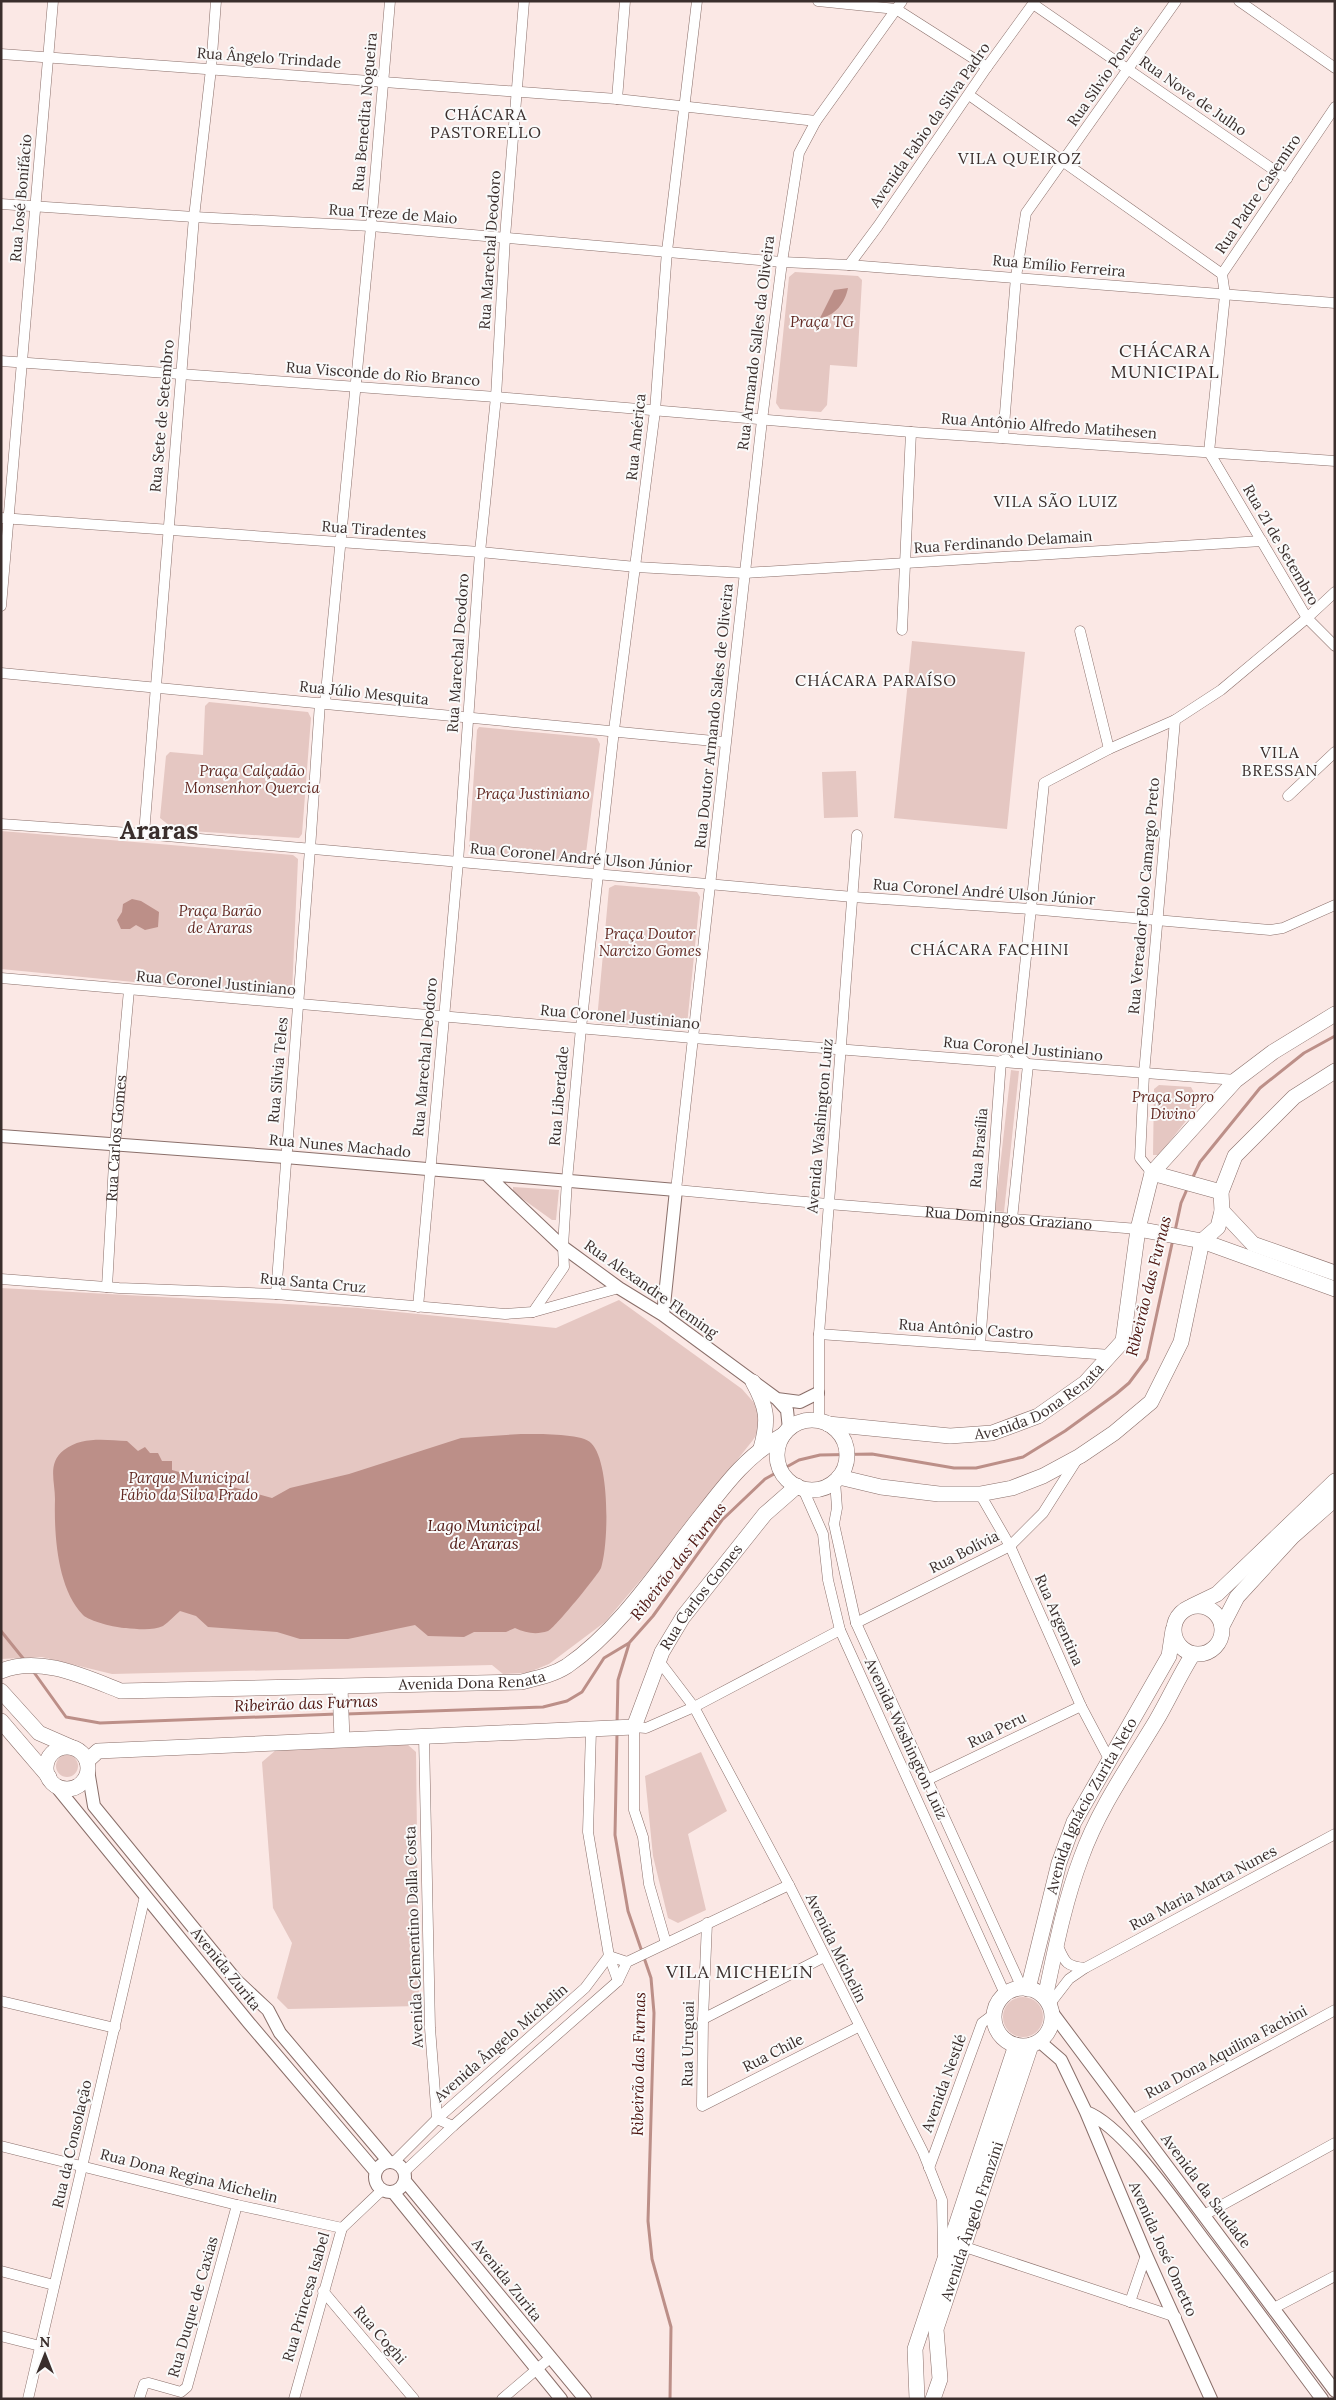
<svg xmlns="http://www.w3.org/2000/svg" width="1336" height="2400" viewBox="0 0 1336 2400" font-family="Lora,serif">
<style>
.green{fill:#e5c7c2}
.water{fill:#bc8f88}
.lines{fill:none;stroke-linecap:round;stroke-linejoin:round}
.stream{stroke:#bc8f88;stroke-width:3}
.minor-casing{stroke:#8a6f6a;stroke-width:11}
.tertiary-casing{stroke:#8a6f6a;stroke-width:14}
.secondary-casing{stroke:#8a6f6a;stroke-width:16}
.minor{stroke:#fff;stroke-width:10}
.tertiary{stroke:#fff;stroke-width:12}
.secondary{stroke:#fff;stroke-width:15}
.labels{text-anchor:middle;stroke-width:4;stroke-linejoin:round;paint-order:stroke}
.street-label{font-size:15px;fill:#3a2e2c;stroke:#fafafa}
.park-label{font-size:15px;font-style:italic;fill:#622821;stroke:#fafafa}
.neighbourhood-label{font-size:16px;letter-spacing:1px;fill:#3a2e2c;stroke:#fafafa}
.water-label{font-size:16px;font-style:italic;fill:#4c140f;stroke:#fafafa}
.quarter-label{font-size:18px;letter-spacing:1px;fill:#3a2e2c;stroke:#fafafa}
.town-label{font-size:25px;font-weight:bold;fill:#3a2e2c;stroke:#fafafa}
</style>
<rect width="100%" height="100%" fill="#fbe8e5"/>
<path class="green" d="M795,272L858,276L862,280L857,367L830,365L827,405L821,412L780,409L776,403L789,277Z
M912,641L1025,652L1007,829L894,818Z
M209,702L308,712L311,718L302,834L299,838L175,830L160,818L166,756L170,752L203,755L205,706Z
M479,727L597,738L600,744L586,853L580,863L475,853L469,846L477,730Z
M856,771L858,817L824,818L822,772Z
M1,831L293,855L298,859L292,993L287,997L1,969Z
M615,885L697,892L700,897L687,1025L682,1029L601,1023L597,1020L609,888Z
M1011,1070L1019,1071L1004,1212L995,1211Z
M1159,1085L1191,1087L1197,1098V1107L1159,1155H1153L1154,1089Z
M513,1187L559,1190L556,1220H552L513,1192Z
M1,1288L358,1308L556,1328L619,1300L742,1389L756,1405L761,1427L753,1440L650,1569L605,1622L549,1664L527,1673L503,1674L492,1665L112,1674L42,1657L1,1659Z
M407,1744L416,1752L419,2006L288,2009L277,1998L292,1943L273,1908L262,1762L276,1750Z
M701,1752L727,1811L688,1834L706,1910L678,1923L668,1918L653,1856L645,1776Z
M56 1766a11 11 0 1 1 22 0a11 11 0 1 1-22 0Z
M1003 2017a20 20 0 1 1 40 0a20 20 0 1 1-40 0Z"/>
<path class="water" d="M848,288C845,303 835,316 820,318L834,290Z
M132,899L141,901L159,912L158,927L145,930L136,925L130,929H121L117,920L122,912L123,904Z
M521,1434C536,1434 582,1433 591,1443C610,1461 609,1543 601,1568C598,1575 554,1629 548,1631C536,1635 526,1633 515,1628L506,1632H474L464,1637L428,1636L415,1625L348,1639H300L277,1632L208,1627L196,1616L180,1611C175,1615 169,1622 163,1626C153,1631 136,1629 126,1628C116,1628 89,1621 83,1615C57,1588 54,1534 55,1499C55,1481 47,1463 64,1450C82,1436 106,1440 127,1441L138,1451L145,1447L150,1453H158L162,1461H172V1470L272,1498L290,1488L349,1474L461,1438Z"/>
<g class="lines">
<path class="stream" d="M1192,1179L1200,1162L1260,1088L1304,1053L1335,1036
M1175,1231L1181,1203L1188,1187
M1,1631L26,1662
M33,1671L66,1717L100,1723L337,1714
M346,1714L543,1707L567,1701L582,1692L604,1658L629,1643L653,1616L722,1520L765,1479L799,1460L820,1455L872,1454L954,1468H976L1023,1457L1065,1431L1116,1394L1129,1383L1147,1359L1173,1239
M617,1724L618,1680L629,1644
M617,1733L615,1835L628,1911L651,1978L654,2013L648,2221L652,2259L671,2327L670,2399"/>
<g class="minor-casing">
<g id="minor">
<path d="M818,1L896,9L987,67"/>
<path id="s1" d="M902,1L816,121L799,153L782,262L762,420L676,1190L828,1204L1138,1229"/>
<path d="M1239,1L1335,68"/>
<path d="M1033,4L1287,179"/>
<path d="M1,54L617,99L816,121"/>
<path d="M969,95L1222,274"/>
<path d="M617,99L625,1"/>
<path d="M1335,107L1222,274L1225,295L1209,452L1307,618L1335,646"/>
<path d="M1,204L194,217L371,226L782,262L849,265L1335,303"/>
<path d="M849,265L878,226L987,67L1035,1"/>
<path d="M1,361L496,397L911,432L1335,461"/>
<path d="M1003,438L1016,277L1026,213L1176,1"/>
<path d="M1,518L480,552L636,567L745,573L1262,541"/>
<path d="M1,606L53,1"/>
<path d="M902,630L911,432"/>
<path d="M1080,631L1109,749"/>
<path d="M1,673L724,742"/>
<path d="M325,703L371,226L390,1"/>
<path d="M1288,796L1335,752"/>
<path d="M1,824L144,834L853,897L1030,909L1270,930L1283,928L1335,905"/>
<path d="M144,834L194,217L211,69L216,1"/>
<path d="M1,978L693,1038L1236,1080"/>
<path d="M1152,1173L1140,1158L1144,1074L1175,720"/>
<path d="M1012,1219L1028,1065L1016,1053L1044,783L1109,749L1175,720L1221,690L1307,618L1335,592"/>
<path d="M1,1279L119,1288L276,1294L505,1314L533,1312L619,1288"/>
<path id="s2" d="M107,1287L115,1145L129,990"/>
<path d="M276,1294L310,849L320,703"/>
<path d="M418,1307L458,862L480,552L496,397L505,237L524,1"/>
<path d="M533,1312L564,1267L563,1247L567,1180L581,1028L614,730L655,411L667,251L697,1"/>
<path d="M819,1334L1111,1355"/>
<path d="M980,1345L1001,1061L1006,1059"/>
<path d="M819,1421V1334L857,835"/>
<path d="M835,1481L837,1508L834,1524L856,1623L1022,1988"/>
<path d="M803,1489L823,1534L828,1580L840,1630L1005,1994"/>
<path d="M980,1494L1010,1546L1081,1706L1109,1759"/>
<path d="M856,1623L1010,1546L1043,1513L1078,1458"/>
<path d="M659,1661L694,1707L789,1885L923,2152L942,2200L943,2254"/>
<path d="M591,1730L588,1832L609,1956L618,1981"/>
<path d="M424,1736L430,2028L437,2119L453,2126"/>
<path d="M927,1780L1081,1706"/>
<path d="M707,1923L703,2019L702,2106L858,2027"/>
<path d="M666,1943L649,1884L643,1837L634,1810V1727L646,1728L694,1707L840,1630"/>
<path d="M1057,1944C1065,1962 1065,1966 1085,1968"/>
<path d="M1,2001L115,2028"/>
<path d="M1049,2005L1069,1979L1085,1968L1335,1834"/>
<path d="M703,2019L824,1957"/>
<path d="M1132,2120L1335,2010"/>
<path d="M1,2146L237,2205L342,2228"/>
<path d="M394,2162L437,2119L585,1988L609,1956L627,1962"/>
<path d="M929,2168L982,2023L994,2014"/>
<path d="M405,2171L453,2126L618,1981L627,1962L789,1885"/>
<path d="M1204,2215L1335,2143"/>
<path d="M965,2247L1176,2317"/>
<path d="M1,2271L54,2285"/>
<path d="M323,2291L414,2399"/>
<path d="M1130,2302L1146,2255"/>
<path d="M1274,2308L1335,2276"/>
<path d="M1,2336L40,2346"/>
<path d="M28,2399L145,1896"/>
<path d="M139,2399L144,2384L149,2383L181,2392L187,2387L237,2205"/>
<path d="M294,2399L342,2228L382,2190"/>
<path d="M502,2399L550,2358"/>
</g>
</g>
<g class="tertiary-casing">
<path id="tertiary" d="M1,1136L285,1157L676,1190L663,1315
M487,1175L563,1247L619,1288L663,1315L777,1399L787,1410L789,1429
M777,1399L800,1402L818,1393
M88,1770L94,1806L236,1980L268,2010L280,2033L389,2162
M55,1785L249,2023L376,2172
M1051,2011L1335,2391
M1039,2041L1061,2060L1086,2112C1124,2126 1180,2209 1206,2243C1245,2294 1283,2347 1322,2399
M1086,2112L1146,2255L1211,2399
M375 2177a15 15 0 1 1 30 0a15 15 0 1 1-30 0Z
M405,2181L585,2399
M393,2192L561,2399"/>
</g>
<g class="secondary-casing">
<g id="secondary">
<path d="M1152,1173L1221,1192"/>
<path d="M1222,1211L1253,1244L1335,1273"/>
<path d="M1138,1229L1202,1241L1335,1289"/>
<path d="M753,1382C767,1407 769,1420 761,1448"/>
<circle cx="812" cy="1455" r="35"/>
<path id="s3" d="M828,1424L950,1436L992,1433L1038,1416L1085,1383L1123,1341L1138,1229L1152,1173L1236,1080L1273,1052L1335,1014"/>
<path d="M839,1477L881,1487L939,1494H980L1012,1488L1043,1476L1080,1456L1114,1433L1151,1402L1181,1342L1202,1241L1218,1227L1222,1211L1221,1192L1235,1156L1294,1097L1335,1071"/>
<circle cx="1198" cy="1630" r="24"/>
<path d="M1192,1606L1217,1594L1335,1481"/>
<path d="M1222,1626L1237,1597L1292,1537L1335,1499"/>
<path id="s4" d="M1,1671C40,1655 85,1677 121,1691L521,1682C537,1678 553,1675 567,1666C623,1627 662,1564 704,1512C728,1481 748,1455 783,1435"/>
<path d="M340,1687L342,1739"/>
<path d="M1,1691L39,1733L71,1747"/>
<path d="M1,1721L49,1777"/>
<circle cx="67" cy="1768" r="21"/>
<path id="s5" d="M87,1761L98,1751L634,1727L662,1652L683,1617L765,1514L797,1486"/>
<circle cx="1023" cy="2017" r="29"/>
<path id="s6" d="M1028,1989L1059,1863L1074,1822L1169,1656L1173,1630"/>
<path d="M1045,1998C1055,1951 1064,1903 1081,1858C1099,1808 1129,1766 1156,1721C1169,1699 1179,1676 1193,1654"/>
<path d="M917,2399L915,2349L1016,2045"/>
<path id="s7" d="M933,2399L940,2379L936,2329L1031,2045"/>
</g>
</g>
<use href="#minor" class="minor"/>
<use href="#tertiary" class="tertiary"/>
<use href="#secondary" class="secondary"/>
</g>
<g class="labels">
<g class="street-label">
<text transform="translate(269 58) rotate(4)" y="5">Rua Ângelo Trindade</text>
<text transform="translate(1105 76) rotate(-55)" y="5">Rua Silvio Pontes</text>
<text transform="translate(1193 96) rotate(35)" y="5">Rua Nove de Julho</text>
<text transform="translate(365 112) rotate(-85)" y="5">Rua Benedita Nogueira</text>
<text transform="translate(930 125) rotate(-55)" y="5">Avenida Fabio da Silva Padro</text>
<text transform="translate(1258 194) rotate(-56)" y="5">Rua Padre Casemiro</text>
<text transform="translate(21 198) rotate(-85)" y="5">Rua José Bonifácio</text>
<text transform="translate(393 214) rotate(4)" y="5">Rua Treze de Maio</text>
<text transform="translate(490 250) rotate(-86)" y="5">Rua Marechal Deodoro</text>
<text transform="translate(1059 266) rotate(5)" y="5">Rua Emílio Ferreira</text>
<text transform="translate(756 343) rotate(-83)" y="5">Rua Armando Salles da Oliveira</text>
<text transform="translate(383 374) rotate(4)" y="5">Rua Visconde do Rio Branco</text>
<text transform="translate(162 416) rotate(-85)" y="5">Rua Sete de Setembro</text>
<text transform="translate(1049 426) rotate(4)" y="5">Rua Antônio Alfredo Matihesen</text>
<text transform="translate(636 437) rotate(-84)" y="5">Rua América</text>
<text transform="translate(374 530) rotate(4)" y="5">Rua Tiradentes</text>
<text transform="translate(1003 542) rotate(-4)" y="5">Rua Ferdinando Delamain</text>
<text transform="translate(1281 545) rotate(60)" y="5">Rua 21 de Setembro</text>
<text transform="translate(458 653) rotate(-86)" y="5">Rua Marechal Deodoro</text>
<text transform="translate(364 693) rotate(6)" y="5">Rua Júlio Mesquita</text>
<text transform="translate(714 716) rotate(-84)" y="5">Rua Doutor Armando Sales de Oliveira</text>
<text transform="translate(581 858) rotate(5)" y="5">Rua Coronel André Ulson Júnior</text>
<text transform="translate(984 892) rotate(4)" y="5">Rua Coronel André Ulson Júnior</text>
<text transform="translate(1144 896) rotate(-85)" y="5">Rua Vereador Eolo Camargo Preto</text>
<text transform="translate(216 983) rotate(5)" y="5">Rua Coronel Justiniano</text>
<text transform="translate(620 1017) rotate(5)" y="5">Rua Coronel Justiniano</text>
<text transform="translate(1023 1049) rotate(5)" y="5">Rua Coronel Justiniano</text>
<text transform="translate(425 1057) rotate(-85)" y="5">Rua Marechal Deodoro</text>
<text transform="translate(278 1070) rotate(-85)" y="5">Rua Silvia Teles</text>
<text transform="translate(559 1096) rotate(-85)" y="5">Rua Liberdade</text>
<text transform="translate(820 1126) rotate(-85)" y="5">Avenida Washington Luiz</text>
<text dy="5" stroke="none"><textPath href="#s2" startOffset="149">Rua Carlos Gomes</textPath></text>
<text transform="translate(340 1146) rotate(5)" y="5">Rua Nunes Machado</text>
<text transform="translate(979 1148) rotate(-85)" y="5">Rua Brasília</text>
<text dy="5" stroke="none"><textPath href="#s1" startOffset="1562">Rua Domingos Graziano</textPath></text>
<text transform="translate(313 1283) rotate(5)" y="5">Rua Santa Cruz</text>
<text transform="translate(651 1289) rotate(35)" y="5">Rua Alexandre Fleming</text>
<text transform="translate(966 1329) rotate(4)" y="5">Rua Antônio Castro</text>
<text dy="5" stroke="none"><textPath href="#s3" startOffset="221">Avenida Dona Renata</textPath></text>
<text transform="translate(964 1552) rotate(-27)" y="5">Rua Bolívia</text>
<text dy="5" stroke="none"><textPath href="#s5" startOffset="699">Rua Carlos Gomes</textPath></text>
<text transform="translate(1059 1620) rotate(66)" y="5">Rua Argentina</text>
<text dy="5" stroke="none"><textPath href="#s4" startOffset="476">Avenida Dona Renata</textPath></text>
<text transform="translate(997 1730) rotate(-26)" y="5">Rua Peru</text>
<text transform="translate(906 1739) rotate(65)" y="5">Avenida Washington Luiz</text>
<text dy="5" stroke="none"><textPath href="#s6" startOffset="195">Avenida Ignácio Zurita Neto</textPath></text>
<text transform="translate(1203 1888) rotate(-28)" y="5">Rua Maria Marta Nunes</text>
<text transform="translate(414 1937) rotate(-92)" y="5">Avenida Clementino Dalla Costa</text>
<text transform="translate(836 1948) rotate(64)" y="5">Avenida Michelin</text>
<text transform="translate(226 1969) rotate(51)" y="5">Avenida Zurita</text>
<text transform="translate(501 2043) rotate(-41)" y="5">Avenida Ângelo Michelin</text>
<text transform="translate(688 2044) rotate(-89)" y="5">Rua Uruguai</text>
<text transform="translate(1226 2052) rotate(-28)" y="5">Rua Dona Aquilina Fachini</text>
<text transform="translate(773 2053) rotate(-27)" y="5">Rua Chile</text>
<text transform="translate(944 2083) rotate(-70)" y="5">Avenida Nestlé</text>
<text transform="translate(72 2144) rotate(-77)" y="5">Rua da Consolação</text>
<text transform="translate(189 2176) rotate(14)" y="5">Rua Dona Regina Michelin</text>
<text transform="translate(1206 2191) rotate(53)" y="5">Avenida da Saudade</text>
<text dy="5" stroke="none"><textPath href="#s7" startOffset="185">Avenida Ângelo Franzini</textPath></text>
<text transform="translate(1163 2249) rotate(66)" y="5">Avenida José Ometto</text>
<text transform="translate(507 2280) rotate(51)" y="5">Avenida Zurita</text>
<text transform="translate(306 2297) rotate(-74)" y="5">Rua Princesa Isabel</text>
<text transform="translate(193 2307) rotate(-74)" y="5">Rua Duque de Caxias</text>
<text transform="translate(380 2335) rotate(49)" y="5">Rua Coghi</text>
</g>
<g class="park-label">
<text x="822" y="327">Praça TG</text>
<text x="252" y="776">Praça Calçadão<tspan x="252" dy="17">Monsenhor Quercia</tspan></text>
<text x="533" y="799">Praça Justiniano</text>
<text x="220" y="916">Praça Barão<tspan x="220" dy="17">de Araras</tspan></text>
<text x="650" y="939">Praça Doutor<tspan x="650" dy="17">Narcizo Gomes</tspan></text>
<text x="1173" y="1102">Praça Sopro<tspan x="1173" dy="17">Divino</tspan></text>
<text x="189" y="1483">Parque Municipal<tspan x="189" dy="17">Fábio da Silva Prado</tspan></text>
</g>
<g class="neighbourhood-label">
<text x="486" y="120">CHÁCARA<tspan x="486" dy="18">PASTORELLO</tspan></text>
<text x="1020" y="164">VILA QUEIROZ</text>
<text x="1056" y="507">VILA SÃO LUIZ</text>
<text x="876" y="686">CHÁCARA PARAÍSO</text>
<text x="1280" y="758">VILA<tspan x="1280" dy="18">BRESSAN</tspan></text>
<text x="990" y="955">CHÁCARA FACHINI</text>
</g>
<g class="water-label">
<text transform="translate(1148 1286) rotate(-76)" y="6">Ribeirão das Furnas</text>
<text x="484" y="1531">Lago Municipal<tspan x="484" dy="18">de Araras</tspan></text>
<text transform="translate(678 1561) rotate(-52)" y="6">Ribeirão das Furnas</text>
<text transform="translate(306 1703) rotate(-2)" y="6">Ribeirão das Furnas</text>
<text transform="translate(638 2064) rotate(-89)" y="6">Ribeirão das Furnas</text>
</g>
<g class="quarter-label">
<text x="1165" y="357">CHÁCARA<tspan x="1165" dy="21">MUNICIPAL</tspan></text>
<text x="740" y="1978">VILA MICHELIN</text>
</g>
<g class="town-label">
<text x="159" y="839">Araras</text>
</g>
</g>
<rect width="1336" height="2400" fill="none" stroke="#3a2e2c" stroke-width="5"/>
<g transform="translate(45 2355)" stroke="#fafafa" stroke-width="4" paint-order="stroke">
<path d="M0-4L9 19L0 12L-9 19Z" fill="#3a2e2c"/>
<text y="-8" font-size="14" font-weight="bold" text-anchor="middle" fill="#3a2e2c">N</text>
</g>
</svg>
